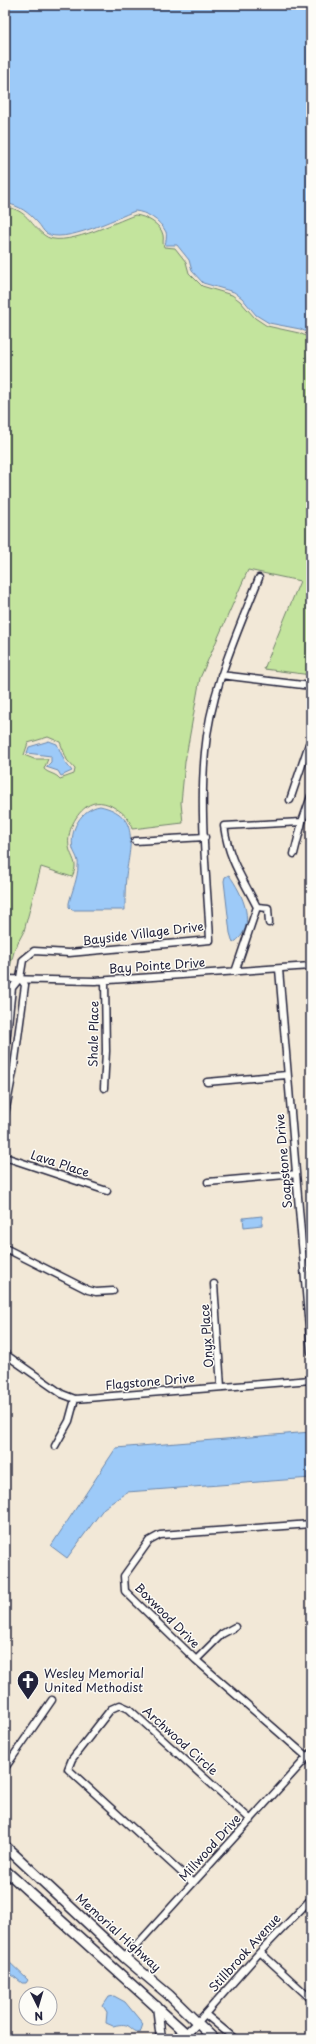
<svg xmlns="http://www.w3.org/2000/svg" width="316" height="2044" viewBox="0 0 316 2044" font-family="'Playpen Sans',sans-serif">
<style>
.green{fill:#c3e49d;stroke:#72836c;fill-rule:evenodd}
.water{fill:#9dcaf8;stroke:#6c87ac}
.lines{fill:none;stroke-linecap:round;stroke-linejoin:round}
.minor-casing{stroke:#22223b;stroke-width:9}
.tertiary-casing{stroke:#22223b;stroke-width:11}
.secondary-casing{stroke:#22223b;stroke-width:12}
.minor{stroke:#fdfcf7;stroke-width:6}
.tertiary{stroke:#fdfcf7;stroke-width:8}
.secondary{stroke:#fdfcf7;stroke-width:9}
.labels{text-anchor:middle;stroke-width:3;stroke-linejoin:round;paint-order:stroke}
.street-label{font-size:12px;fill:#22223b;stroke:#fdfcf7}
.poi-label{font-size:12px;fill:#22223b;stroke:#fdfcf7;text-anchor:start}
</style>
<rect width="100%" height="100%" fill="#f2e8d7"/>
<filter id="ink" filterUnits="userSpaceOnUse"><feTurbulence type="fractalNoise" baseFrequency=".025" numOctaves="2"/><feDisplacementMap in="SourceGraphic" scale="8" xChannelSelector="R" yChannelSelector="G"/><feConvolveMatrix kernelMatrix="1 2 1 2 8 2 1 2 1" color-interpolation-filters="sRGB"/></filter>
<g filter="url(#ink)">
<path class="green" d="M5,206C29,212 27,221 44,235C61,250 115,222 135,215C145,216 161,224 163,235C164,239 162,243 164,247L175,248L186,262L189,273L202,286L232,295L240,301L255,318L267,326L299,333L311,338V675L264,669L300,581L248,570L200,678L185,762L181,803L183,823L132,829C130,819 124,813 115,808C106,802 95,800 86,807C74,816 65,835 70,851C74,862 78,864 72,877L41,867L24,931L15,948L8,974H5ZM48,737L60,742L67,760L75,769L74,774L60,779C55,773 49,774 44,769L48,759H34L24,755L28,743Z"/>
<path class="water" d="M5,5H311V334L300,329L269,323L256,315L242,298L234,292L203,283L192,271L189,260L177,245H165C166,241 167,235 166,232C160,220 146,212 135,211C116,218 63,245 46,233C43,231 41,226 38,223C28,212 20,206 5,203Z
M49,741L57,744L65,762L72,771L61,776L58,771L46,767L51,762V756L27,753L29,747Z
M100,806C141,815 130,845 126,876C125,887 125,899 125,910H72L69,907V903C72,891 78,878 78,866C79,859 75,855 73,849C69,830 81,809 100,806Z
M229,875C242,893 259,927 233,943L230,933L224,881L225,877Z
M262,1216V1225L244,1227L243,1218Z
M311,1432V1478L127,1492L104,1508L67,1558L51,1546L116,1448Z
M5,1958L28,1980L26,1983H22L12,1975L5,1978Z
M114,1996L125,2002L143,2024L140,2033C128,2030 132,2021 113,2026L106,2023L107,2012L103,2006L109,1997Z"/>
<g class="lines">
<g class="minor-casing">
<path id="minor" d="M221,675L311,686
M290,800L309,744H311
M135,841L205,837
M294,854L302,822L311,796
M257,907L268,908L269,923
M279,969L311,1352
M235,972L257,907C242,877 229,861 224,826L302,822
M5,979L95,981L311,966
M5,1052L12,988L20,978L23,960L34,951L69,953L210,940C207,878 199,814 205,752C210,691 237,634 259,578
M207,1082L287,1075
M104,1088L106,1051L105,981
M5,1114L14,1067L25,985L20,978
M5,1157L107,1191
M208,1182L296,1174
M5,1248L88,1290L96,1292L113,1291
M214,1284L221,1387
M5,1354L62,1394L75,1399L311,1380
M55,1446L69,1421L75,1399
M196,1660L222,1634L235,1627
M306,1756L196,1660L125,1591L124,1576L149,1541L160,1535L311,1524
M5,1768L52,1700
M193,1883L68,1769L72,1759L111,1709L120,1705L129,1709L251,1820
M260,1952L311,1999
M125,1958L311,1753
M205,2014L235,2039
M197,2023L260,1952L311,1899"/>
</g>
<g class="tertiary-casing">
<path id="tertiary" d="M157,2006L161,2039
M181,2039L197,2023"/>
</g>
<g class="secondary-casing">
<path id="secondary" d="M5,1846L125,1958L169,1995L214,2039
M5,1870L192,2039"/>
</g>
<use href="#minor" class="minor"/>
<use href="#tertiary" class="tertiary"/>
<use href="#secondary" class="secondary"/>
</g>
</g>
<defs>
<g id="church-pin" transform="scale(1.15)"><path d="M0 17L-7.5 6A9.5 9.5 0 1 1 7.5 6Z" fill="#22223b" stroke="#fdfcf7"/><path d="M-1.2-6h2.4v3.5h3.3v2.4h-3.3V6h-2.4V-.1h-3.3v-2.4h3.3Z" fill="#fff"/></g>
</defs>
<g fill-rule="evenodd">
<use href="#church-pin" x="28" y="1681"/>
</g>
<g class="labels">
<g class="street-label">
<text transform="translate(143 934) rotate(-7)" y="4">Bayside Village Drive</text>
<text transform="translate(157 966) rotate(-4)" y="4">Bay Pointe Drive</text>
<text transform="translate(94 1034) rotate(-89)" y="4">Shale Place</text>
<text transform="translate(284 1161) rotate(-95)" y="4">Soapstone Drive</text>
<text transform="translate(60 1164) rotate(18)" y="4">Lava Place</text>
<text transform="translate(207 1336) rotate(-94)" y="4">Onyx Place</text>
<text transform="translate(150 1382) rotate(-5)" y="4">Flagstone Drive</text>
<text transform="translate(167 1616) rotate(45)" y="4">Boxwood Drive</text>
<text transform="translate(180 1741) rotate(42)" y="4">Archwood Circle</text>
<text transform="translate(210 1848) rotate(-48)" y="4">Millwood Drive</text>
<text transform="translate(118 1933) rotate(42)" y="4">Memorial Highway</text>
<text transform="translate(245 1953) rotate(-48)" y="4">Stillbrook Avenue</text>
</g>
<g class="poi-label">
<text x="44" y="1678">Wesley Memorial<tspan x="44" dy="14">United Methodist</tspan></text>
</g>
</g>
<rect width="316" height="2044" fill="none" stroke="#fdfcf7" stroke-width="20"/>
<rect x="10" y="10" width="296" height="2024" fill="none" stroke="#22223b" stroke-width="1.5" filter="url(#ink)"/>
<g transform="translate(38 2006) rotate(175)"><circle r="19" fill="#fdfcf7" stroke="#a5a5ac"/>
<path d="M0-3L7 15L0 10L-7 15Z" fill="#22223b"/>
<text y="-6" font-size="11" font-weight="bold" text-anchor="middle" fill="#22223b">N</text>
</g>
</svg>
